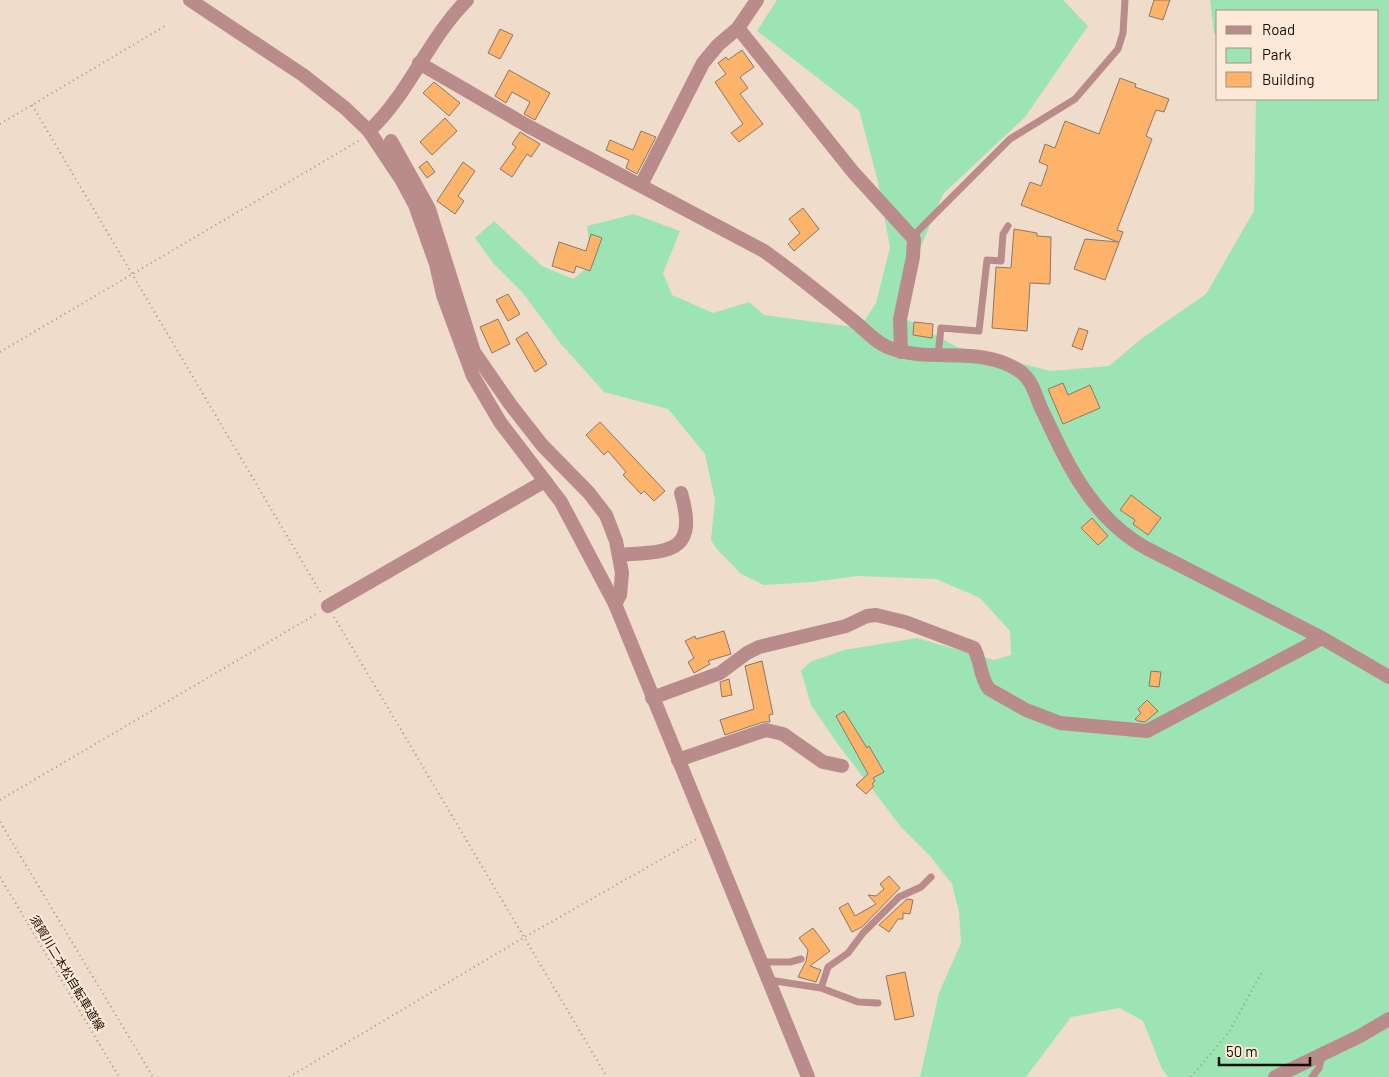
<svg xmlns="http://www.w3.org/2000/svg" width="1389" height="1077" viewBox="0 0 1389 1077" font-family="Barlow,'Noto Sans JP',sans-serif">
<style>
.green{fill:#9de4b5}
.building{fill:#fdb36a;stroke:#8a7868}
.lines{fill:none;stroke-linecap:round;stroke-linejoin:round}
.path{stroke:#a39486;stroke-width:2;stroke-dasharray:1 4;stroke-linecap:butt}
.service{stroke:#b98b8b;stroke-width:7}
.minor{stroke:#b98b8b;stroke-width:14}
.tertiary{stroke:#b98b8b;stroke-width:14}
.labels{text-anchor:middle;stroke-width:4;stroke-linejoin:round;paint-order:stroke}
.street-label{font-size:12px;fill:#130d07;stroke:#fde9d7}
</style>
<rect width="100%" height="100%" fill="#f0dcca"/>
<path class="green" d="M777,0H1063L1088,26L1025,117L943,194L909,275L901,316L957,347L1051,371L1109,366L1141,339L1206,294L1254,211L1256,99H1378V11H1218V39L1214,33L1210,0H1389V1077H1168L1162,1069L1143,1021L1120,1008L1071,1017L1026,1077H920L939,993L961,943L959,912L952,884L929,855L901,827L837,743L811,705L801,671L810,662L844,650L917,638L994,660L1011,655L1010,631L980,598L936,579L858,576L812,582L764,585L741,574L716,548L711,540L715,500L705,454L668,409L604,392L561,344L522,292L493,263L475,238L494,221L542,266L573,279L592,264L587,226L634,214L680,231L663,273L672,295L713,313L749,302L764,315L860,328L876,303L890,247L877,178L859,110L757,31Z"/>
<path class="building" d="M1154,0H1170L1163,20L1149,16Z
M500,29L513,35L500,59L488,53Z
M742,50L754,67L740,77L748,88L740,94L763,124L739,142L731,133L743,124L715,82L726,74L718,63L726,57L728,60Z
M509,70L550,93L535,120L524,114L530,102L512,92L506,103L495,96Z
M1120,78L1136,84L1135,87L1169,99L1164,112L1156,110L1146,136L1152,139L1117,230L1123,232L1105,280L1074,269L1085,239L1118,242L1021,205L1030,182L1041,186L1048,166L1039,162L1045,144L1055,148L1065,121L1099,134Z
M434,82L460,103L449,116L423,93Z
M445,118L457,131L432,155L420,142Z
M641,131L656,137L637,174L626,168L629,160L606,150L610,140L633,150Z
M520,132L540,144L531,157L527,154L512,177L500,169L516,147L512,144Z
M427,161L435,172L427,178L419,167Z
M463,162L475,171L458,196L464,201L455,214L437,201Z
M803,208L819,229L794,251L788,244L800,233L789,219Z
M1014,229L1037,233V236L1051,237L1050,284L1030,283L1027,331L992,328L996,267L1011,268Z
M591,234L602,238L590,271L576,266L574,273L552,266L559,242L586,251Z
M508,294L520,314L508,321L496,300Z
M498,319L510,344L492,353L480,327Z
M914,322L933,324L932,338L913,335Z
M1079,328L1088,331L1082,350L1072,346Z
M527,332L547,364L535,372L516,339Z
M1063,383L1068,395L1090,385L1100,408L1063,424L1048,389Z
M600,422L665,491L654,501L644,491L641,494L623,475L626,472L608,451L604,455L586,435Z
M1131,495L1161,518L1148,535L1133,524L1135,520L1120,510Z
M1092,518L1108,536L1098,545L1081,528Z
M724,631L731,654L708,661L710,664L694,673L688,662L694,658L685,641L695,636L696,639Z
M762,661L773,714L769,715L770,722H763L725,735L720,720L754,709L745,666Z
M1151,671L1161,672L1159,687L1149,686Z
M729,679L732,695L722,697L720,682Z
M1147,700L1158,711L1145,722L1138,721L1135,719L1141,713L1138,709Z
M844,711L867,748L869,746L884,772L873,778L875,781L872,784L874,786L866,794L856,785L868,774L836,716Z
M889,876L900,888L862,927L852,932L839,908L848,903L855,916L876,904L868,895L876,896L884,889L880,884Z
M907,899L913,900L910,914L903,913V919H898L889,932L879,925Z
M813,928L830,951L810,966L821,970L816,982L798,977L806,961L808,950L799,938Z
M905,972L914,1016L895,1020L886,976Z"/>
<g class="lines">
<path class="path" d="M32,105L322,595
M0,124L165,26
M0,352L360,140
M334,617L607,1077
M0,800L318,613
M0,822L153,1077
M0,877L119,1077
M289,1077L523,938L697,839
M1191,1077L1229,1032L1263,970"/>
<path class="service" d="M914,239L917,232L1010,139L1075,99L1118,49L1123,33L1125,0
M938,355L941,328L979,331L987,260L1001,261L1003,234L1008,226
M762,962H790L801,959
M769,980L821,988L858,1002L878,1003
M821,988L828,967L848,953L863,933L899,897L921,887L931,877
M1312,1077L1319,1068L1322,1056"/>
<path class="minor" d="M738,28L853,172L914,239L913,257L900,319L901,352
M419,63L526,125L764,251C795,273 824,297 854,321C864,329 877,344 890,348C932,364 982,344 1021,372C1034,382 1036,399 1043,412C1068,465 1092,518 1146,548L1322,638L1389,677
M369,131C409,94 428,39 467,0
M391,141L429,209L474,352L510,404L542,445L589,493L606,515L616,541L622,573L620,595L615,604
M641,185L703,63L718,45L738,28L757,0
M619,555C668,551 699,555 681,493
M328,606L545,481
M652,698L720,673L747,653L759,647L846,626L867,616L876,615L905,622L974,648C981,662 980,677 989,689L1026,710L1060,723L1147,731L1322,638
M678,760L766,730L783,734L823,762L842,766
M1275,1077L1360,1036L1389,1019"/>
<path class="tertiary" d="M190,0L303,75L345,108L369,131L401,179L415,205L436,264L443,295L473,376L500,422L561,502L615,604L808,1077"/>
</g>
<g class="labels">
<g class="street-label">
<text transform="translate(67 973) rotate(59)" y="4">須賀川二本松自転車道線</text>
</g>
</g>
<rect x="1216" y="10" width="162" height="90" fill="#fde9d7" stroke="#9f9184"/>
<rect x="1226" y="26" width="25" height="8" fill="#b98b8b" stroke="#9f9184"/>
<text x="1262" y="35" font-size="15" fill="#130d07">Road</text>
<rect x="1226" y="48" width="25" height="15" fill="#9de4b5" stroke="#9f9184"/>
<text x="1262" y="60" font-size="15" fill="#130d07">Park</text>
<rect x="1226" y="72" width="25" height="15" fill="#fdb36a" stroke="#9f9184"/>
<text x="1262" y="85" font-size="15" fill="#130d07">Building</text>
<path d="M1219 1057v8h91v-8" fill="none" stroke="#130d07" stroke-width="2.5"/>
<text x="1226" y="1057" font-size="15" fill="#130d07" stroke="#fde9d7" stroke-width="4" paint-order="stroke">50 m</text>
</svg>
